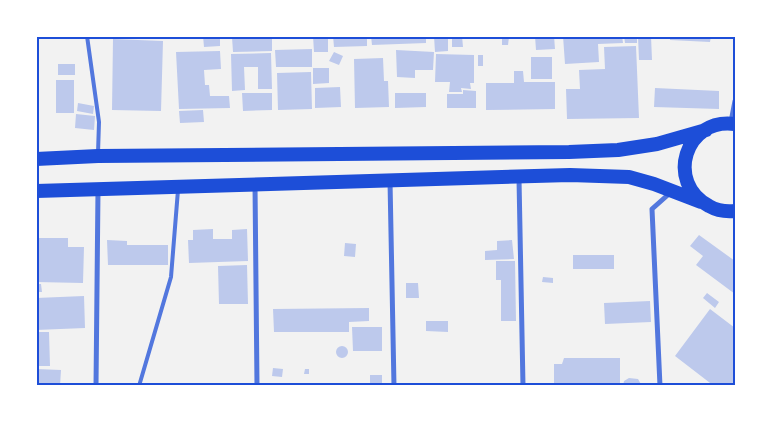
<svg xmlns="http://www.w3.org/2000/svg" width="771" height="422" viewBox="0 0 771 422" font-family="'Titillium Web',sans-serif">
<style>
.building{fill:#bdc9ec}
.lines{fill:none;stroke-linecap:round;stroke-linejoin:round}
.service{stroke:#5277de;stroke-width:4}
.minor{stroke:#5277de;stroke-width:5}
.trunk{stroke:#1d4ed8;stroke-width:14}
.neatline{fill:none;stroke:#1d4ed8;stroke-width:2}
</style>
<rect width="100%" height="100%" fill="#f2f2f2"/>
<path class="building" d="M203,36H220V46L204,47Z
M272,36V51L233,52L232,37Z
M313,36H328V52H314Z
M333,36H367V46L334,47Z
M371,36H426V43L372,45Z
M434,36H448V51L435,52Z
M452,36H462L463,47H452Z
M502,36L509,37L508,45H502Z
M535,36H554L555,49L536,50Z
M563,36H622L623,43L598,44L599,62L565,64Z
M624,36H637V43H625Z
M638,36H651L652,60H639Z
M670,36H711L710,42L670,40Z
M113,39L163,41L161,111L112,110Z
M636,46L639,118L567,119L566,89H580L579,70L605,69L604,47Z
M312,49V67H276L275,50Z
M396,50L434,52L433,70H415V78L397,77Z
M220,51L221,69L204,70L205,85H209L210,96H229L230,108L179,109L176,52Z
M334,52L343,56L339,65L329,61Z
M271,53L272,89H258V67H244L245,90L232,91L231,54Z
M436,54L474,55V83H470L471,89L461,88L462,92H449L450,82H435Z
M478,55H483V66H478Z
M531,57H552V79H531Z
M383,58L384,81H388L389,107L355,108L354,59Z
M58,64H75V75H58Z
M313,68H329V83L313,84Z
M514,71H523L524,82H555V109L486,110V83H514Z
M311,72L312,109L278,110L277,73Z
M56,80H74V113H56Z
M340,87L341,107L315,108V88Z
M655,88L719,91V109L654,107Z
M463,90L476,91V108H447V94H463Z
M242,93H272V110L243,111Z
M395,93H426V107L395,108Z
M78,103L94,106L93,114L77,111Z
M203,110L204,122L180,123L179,111Z
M76,114L95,116L94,130L75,128Z
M213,229V239H232V230L247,229L248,261L189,263L188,240H193V230Z
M699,235L735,261V294L696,265L703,256L690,246Z
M36,238H68V247H84L83,283L36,282Z
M107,240L127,241V245H168V265H108Z
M512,240L514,259L485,260V251L497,250V241Z
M345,243L356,244L355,257L344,256Z
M573,255H614V269H573Z
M496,261H515L516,321H501V280H496Z
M247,265L248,304H219L218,266Z
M543,277L553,278V283L542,282Z
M406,283H418L419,298H406Z
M36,284H41L42,292H36Z
M707,293L719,302L715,308L703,298Z
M84,296L85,328L36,330V298Z
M650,301L651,322L605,324L604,303Z
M369,308V321L349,322V332H274L273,309Z
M710,309L735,328V386H714L675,356Z
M426,321H448V332L426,331Z
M352,327H382V351H353Z
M36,332H49L50,366H36Z
M336 352a6 6 0 1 1 12 0a6 6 0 1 1-12 0Z
M564,358H620V386H554V364H562Z
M273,368L283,369L282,377L272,376Z
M36,369L61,370L60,386H36Z
M305,369H309V374H304Z
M370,375H382V386H370Z
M629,378L638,379L642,386H623L624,381Z"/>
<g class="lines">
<path class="service" d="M87,36L99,122L98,153
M139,386L171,277L178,190"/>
<path class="minor" d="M731,122L735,101
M519,179L523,386
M390,181L394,386
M255,185L257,386
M96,386L98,190
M660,386L652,209L670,193"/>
<path class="trunk" d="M735,124C685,117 665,183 709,206C716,210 726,212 735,211
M36,159L98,156L569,152L618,150L657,144L706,130
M36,191L570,175L629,177L654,184L701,202"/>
</g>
<rect width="771" height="422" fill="none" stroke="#ffffff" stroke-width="75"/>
<rect x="38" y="38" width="696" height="346" class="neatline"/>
</svg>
